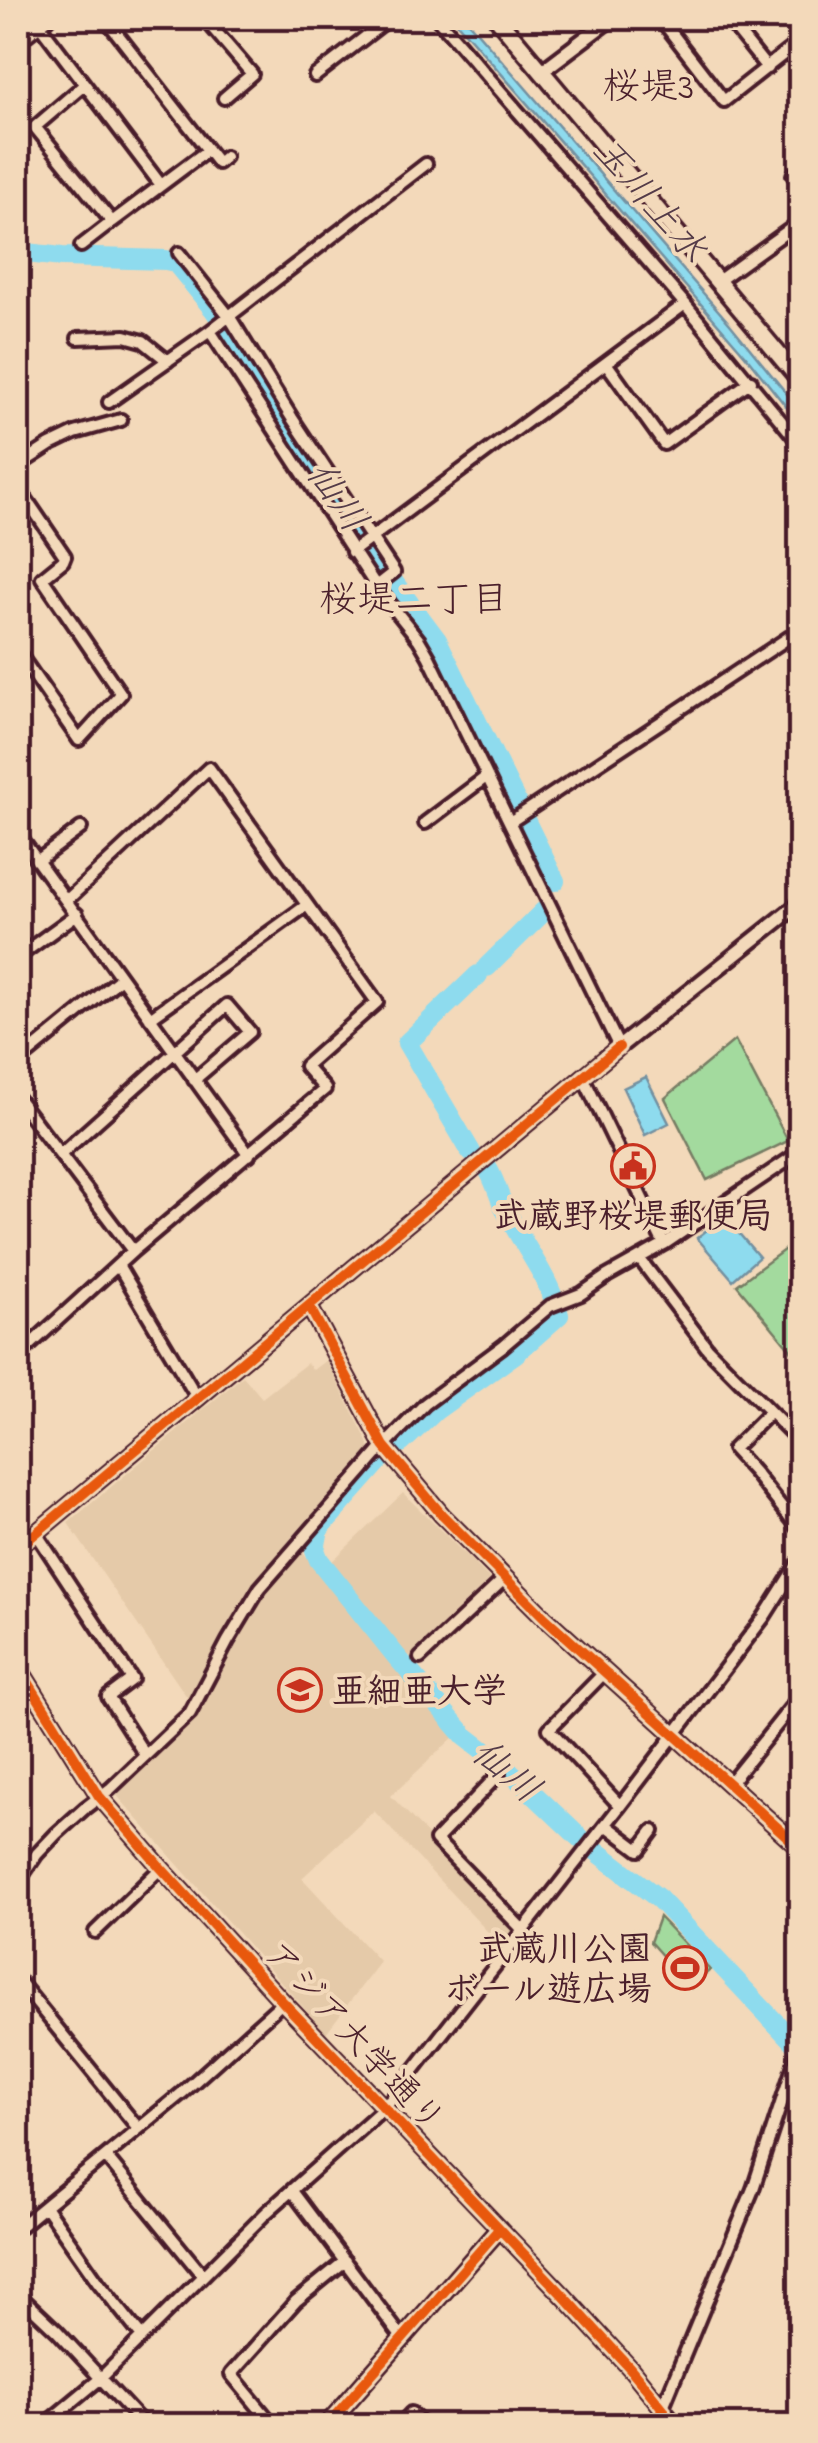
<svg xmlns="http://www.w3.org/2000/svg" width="818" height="2443" viewBox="0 0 818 2443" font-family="'Indie Flower','Klee One',sans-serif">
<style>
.built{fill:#e5caa9}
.green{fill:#a3da9e;stroke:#767c64;stroke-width:2.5}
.water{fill:#8edbee;stroke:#7390a0;stroke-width:2.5}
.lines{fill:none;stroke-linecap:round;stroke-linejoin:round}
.river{stroke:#8edbee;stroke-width:20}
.minor-casing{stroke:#4a1f2b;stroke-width:18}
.tertiary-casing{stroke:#4a1f2b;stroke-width:20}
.secondary-casing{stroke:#4a1f2b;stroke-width:21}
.primary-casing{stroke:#4a1f2b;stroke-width:22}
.minor{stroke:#f3d9ba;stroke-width:10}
.tertiary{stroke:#f3d9ba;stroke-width:12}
.secondary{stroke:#f3d9ba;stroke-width:14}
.primary{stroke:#f3d9ba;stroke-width:15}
.cycleway-casing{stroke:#f3d9ba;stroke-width:16}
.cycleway{stroke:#e8590c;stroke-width:10}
.labels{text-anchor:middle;stroke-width:8;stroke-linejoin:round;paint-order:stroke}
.poi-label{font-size:35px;font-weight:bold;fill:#4a1f2b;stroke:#f3d9ba}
.street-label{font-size:35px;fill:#4a1f2b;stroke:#f3d9ba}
.neighbourhood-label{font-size:38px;fill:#4a1f2b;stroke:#f3d9ba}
.water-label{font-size:38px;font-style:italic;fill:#543b48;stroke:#f3d9ba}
</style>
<rect width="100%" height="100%" fill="#f3d9ba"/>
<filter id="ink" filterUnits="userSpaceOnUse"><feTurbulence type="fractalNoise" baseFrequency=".01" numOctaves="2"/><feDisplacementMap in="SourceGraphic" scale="20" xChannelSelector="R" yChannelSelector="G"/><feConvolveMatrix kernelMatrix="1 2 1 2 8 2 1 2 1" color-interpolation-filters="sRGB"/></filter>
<g filter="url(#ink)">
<path class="built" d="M326,1360L369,1444V1454L290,1539L321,1572L403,1493L490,1579L399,1666L456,1735L391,1796L517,1928L502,1947L374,1811L302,1878L380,1962L326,2033L114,1792L198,1713L68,1523L243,1376L262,1398L307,1363L313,1370Z"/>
<path class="green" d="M735,1040L788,1141L707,1180L665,1098Z
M800,1238V1361L737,1285Z
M659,1917L710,1970L691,1988L650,1942Z"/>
<path class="water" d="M453,18H465L730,324L800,410V424L745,355Z
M646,1077L669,1123L645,1135L623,1088Z
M724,1216L759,1257L733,1280L697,1238Z"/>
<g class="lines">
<path class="river" d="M18,252L62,257L166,260L175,262L215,311L314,466L395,584L437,640L555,881
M487,967L544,911
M471,1152L407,1043L478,975
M401,1443L436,1410L516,1353L559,1315C547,1272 524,1248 505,1209C498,1195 495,1179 486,1166
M380,1460L319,1529L315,1550L319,1560L396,1656L465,1736L504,1766L581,1839L659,1899L800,2049"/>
<g class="minor-casing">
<path id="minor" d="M105,18L218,163L225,157
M204,18L252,74L224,98
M437,18L685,304L800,444
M660,18L724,101L800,41
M727,18L767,68
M794,18L800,26
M39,24L161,185
M790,49L800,62
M315,76L390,18
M84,85L35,127L112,222L208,150
M793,175L800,169
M81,246L112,222
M179,253L229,316L292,418L394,572L376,586
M718,281L800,222
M210,331L376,586L419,640L429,657L619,1047
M78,338L125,336L143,341L168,361
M606,363L664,444L751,381
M109,402L210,331L426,164
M18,466L50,445L75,433L121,420
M18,487L65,556L63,561L42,578L121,694L79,740L18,652
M352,552L685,304
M510,822L800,630
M425,823L486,777
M18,834L249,1155
M37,861L81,828
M18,957L77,914
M150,1018L307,905
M18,1062L121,978
M583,1077L664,1244
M18,1099L133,1251
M61,1154L227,1005L250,1032L194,1080
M639,1258L708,1349L800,1442
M118,1265L198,1399
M18,1356L133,1251L325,1089L305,1066L377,1002L209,768L66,901
M770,1412L733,1449L754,1472L800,1530
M786,1427L800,1416
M36,1533L132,1679L108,1697L145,1755
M420,1658L504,1579
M605,1672L549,1729L620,1806
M499,1774L436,1840L522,1929
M730,1783L800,1696
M606,1825L639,1850L653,1831
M18,1882L37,1854L56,1834L85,1808L110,1789L190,1713L228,1641L260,1588L384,1446L425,1404L503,1346L550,1306L581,1294L607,1276L664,1244L800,1152
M95,1932L161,1868
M18,1980L138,2128
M106,2157L203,2276
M292,2191L403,2339
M45,2206L98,2282L142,2337
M18,2228L182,2093L283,2002
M18,2294L57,2331L145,2426
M43,2426L101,2378L266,2213L385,2107L620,1806L764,1617L800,1560
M274,2426L231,2374L296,2301L345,2261
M399,2426L411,2413L424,2426
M655,2426L753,2189L800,2046"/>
</g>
<g class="tertiary-casing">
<path id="tertiary" d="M18,41L47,18
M542,71L612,18
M309,1306L384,1446L442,1515L545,1618L800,1848
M18,1548L619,1047L800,903
M18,1666L99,1796L161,1868L283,2002L563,2295L630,2368L677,2426"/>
</g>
<g class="secondary-casing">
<path id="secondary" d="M326,2426L499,2229"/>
</g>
<g class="primary-casing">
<path id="primary" d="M497,18L800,380"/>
</g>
<use href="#minor" class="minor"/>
<use href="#tertiary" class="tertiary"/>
<use href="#secondary" class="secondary"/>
<use href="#primary" class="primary"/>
<g class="cycleway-casing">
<path id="cycleway" d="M309,1306L384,1446L442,1515L545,1618L800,1848
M18,1548L619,1047
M18,1666L99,1796L161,1868L283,2002L563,2295L630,2368L664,2410
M326,2426L499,2229"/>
</g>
<use href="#cycleway" class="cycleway"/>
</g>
</g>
<defs>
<g id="civic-ring" transform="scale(2.25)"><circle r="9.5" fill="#f3d9ba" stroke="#c8321e" stroke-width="1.5"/><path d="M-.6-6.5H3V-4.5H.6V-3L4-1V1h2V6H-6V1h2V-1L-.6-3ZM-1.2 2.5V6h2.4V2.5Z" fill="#c8321e"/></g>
<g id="university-ring" transform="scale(2.25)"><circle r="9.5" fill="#f3d9ba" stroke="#c8321e" stroke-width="1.5"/><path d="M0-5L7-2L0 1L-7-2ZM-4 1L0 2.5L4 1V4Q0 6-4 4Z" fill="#c8321e"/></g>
<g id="stadium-ring" transform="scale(2.25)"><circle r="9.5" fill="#f3d9ba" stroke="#c8321e" stroke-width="1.5"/><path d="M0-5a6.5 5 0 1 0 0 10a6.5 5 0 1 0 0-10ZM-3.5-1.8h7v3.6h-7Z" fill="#c8321e"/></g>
</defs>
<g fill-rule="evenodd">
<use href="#civic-ring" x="633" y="1166"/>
<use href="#university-ring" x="300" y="1690"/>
<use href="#stadium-ring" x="685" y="1968"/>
</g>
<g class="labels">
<g class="poi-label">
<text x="633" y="1227">武蔵野桜堤郵便局</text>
<text x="332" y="1702" text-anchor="start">亜細亜大学</text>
<text x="652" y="1960" text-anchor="end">武蔵川公園<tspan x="652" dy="40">ボール遊広場</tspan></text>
</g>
<g class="street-label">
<text transform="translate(355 2036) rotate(47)" y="12">アジア大学通り</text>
</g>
<g class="neighbourhood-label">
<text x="648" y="98">桜堤3</text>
<text x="414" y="611">桜堤二丁目</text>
</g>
<g class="water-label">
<text transform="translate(651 199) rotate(49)" y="13">玉川上水</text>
<text transform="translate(338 496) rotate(55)" y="13">仙川</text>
<text transform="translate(507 1770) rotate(40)" y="13">仙川</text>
</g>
</g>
<rect width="818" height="2443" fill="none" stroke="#f3d9ba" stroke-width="60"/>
<rect x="30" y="30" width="758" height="2383" fill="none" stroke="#4a1f2b" stroke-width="4" filter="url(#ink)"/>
</svg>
